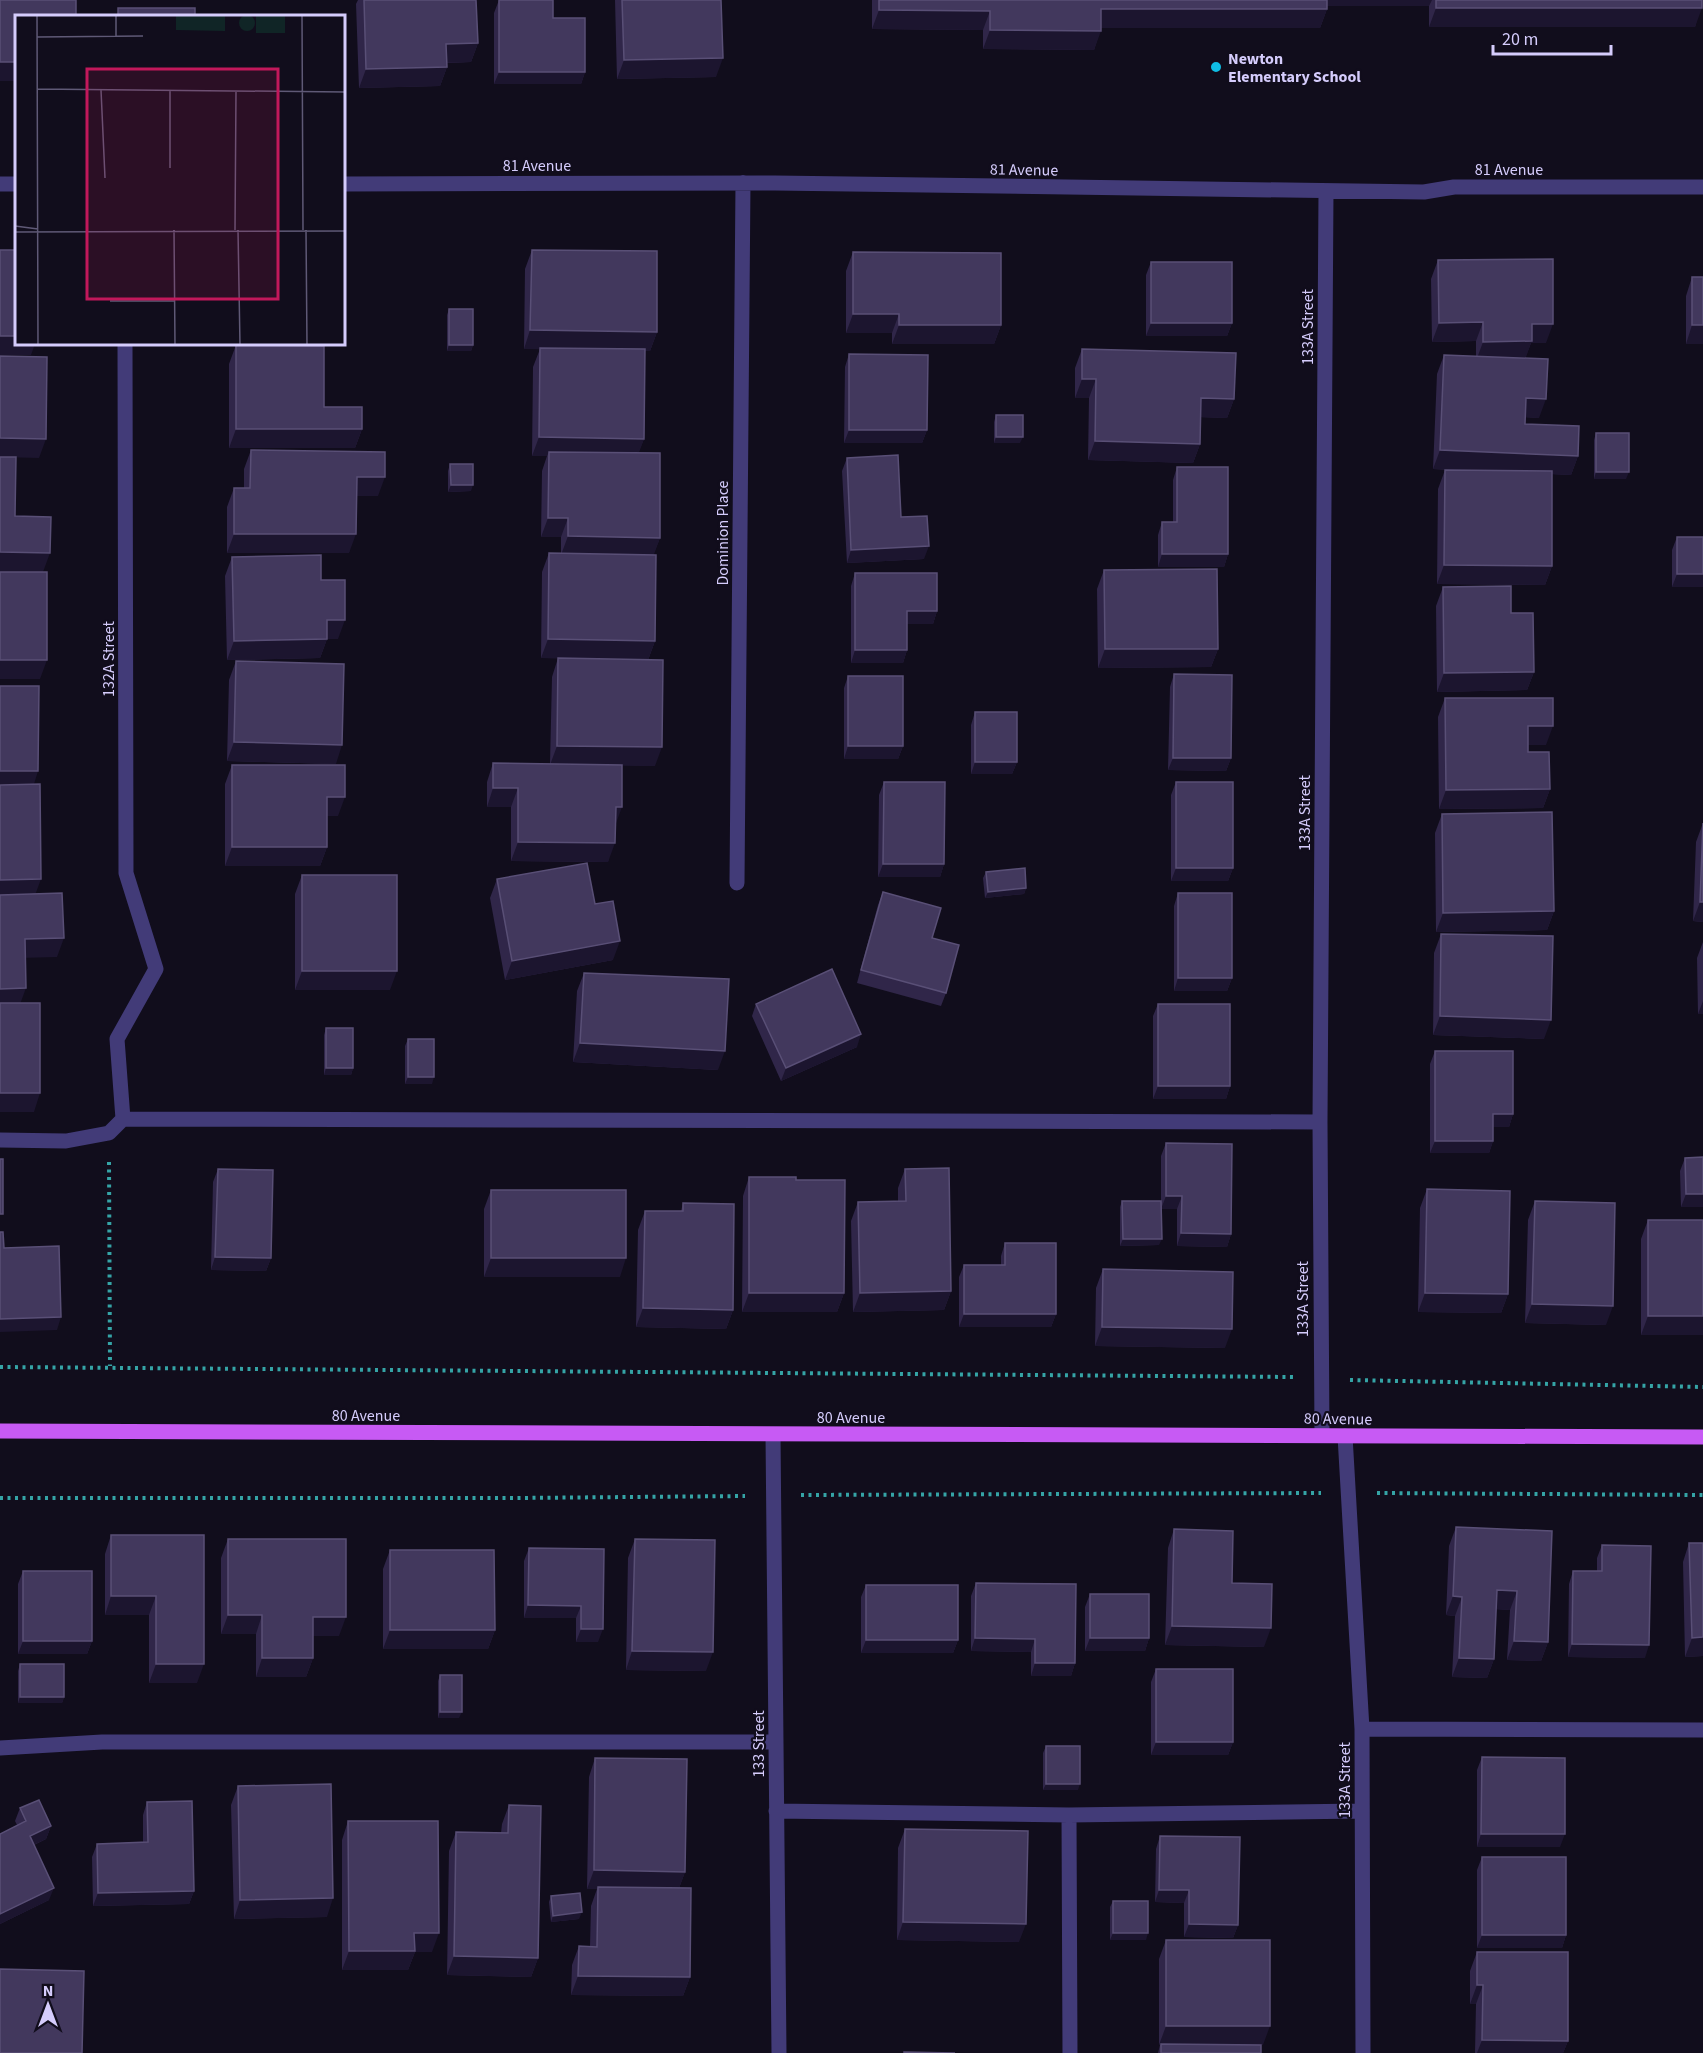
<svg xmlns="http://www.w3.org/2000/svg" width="1703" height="2053" viewBox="0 0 1703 2053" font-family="'Source Sans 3',sans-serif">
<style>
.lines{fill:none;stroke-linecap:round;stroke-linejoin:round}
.path{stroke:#35a4a6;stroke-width:4;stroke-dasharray:3 4.5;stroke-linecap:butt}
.minor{stroke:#423b78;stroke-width:15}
.major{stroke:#c75af4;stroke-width:15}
.wall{fill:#302649}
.shaded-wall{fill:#1c152f}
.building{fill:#42385d;stroke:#594f76;stroke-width:1.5}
.poi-dot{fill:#0fbde4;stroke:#110d1c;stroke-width:2}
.labels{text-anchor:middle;stroke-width:4.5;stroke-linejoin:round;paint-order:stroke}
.poi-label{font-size:16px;font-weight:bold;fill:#d5ccfc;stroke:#110d1c;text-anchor:start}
.street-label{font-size:16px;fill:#d5ccfc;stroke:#110d1c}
.inset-road{fill:none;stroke:#5f5976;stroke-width:1.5}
.view{fill:#c2185b;fill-opacity:0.15;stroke:#c2185b;stroke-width:3}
.inset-edge{fill:none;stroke:#d5ccfc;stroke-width:3}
</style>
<rect width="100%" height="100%" fill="#110d1c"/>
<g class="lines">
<path class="path" d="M109,1162L110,1366
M0,1367L1294,1377
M1350,1380L1703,1387
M1377,1493L1703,1495
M801,1495L1321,1493
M0,1498H516L745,1496"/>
<path class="minor" d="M0,184H16
M344,184L775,183L1424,192L1454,187H1703
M737,883L743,183
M123,1119L1320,1122
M0,1140L66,1141L109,1133L123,1119L117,1039L156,969L126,873L125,344
M773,1435L779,2053
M1322,1435L1320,1122L1326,191
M1345,1436L1362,1729L1363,2053
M1362,1729L1703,1730
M0,1748L102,1742H776
M776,1811L1069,1815L1070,2053
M1069,1815L1362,1811"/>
<path class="major" d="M0,1431L1703,1437"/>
</g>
<path class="wall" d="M358,0H476L478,43L471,62L447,63V67L440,86L359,88L356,4Z
M499,0L553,18L585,72L581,84H494V13Z
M615,0H721L716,77L617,79Z
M872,0H1702L1695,27H1429V6H1327V9L1320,28H1101L1094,50L983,49V30L872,29Z
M532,250L657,332L650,351H645L644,439L638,453L660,538L653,555L655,641L648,660L655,766L622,765L615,824L608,862L511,861V807H487V782L493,763L550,764L552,677L558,658L629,659L541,658L542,572L549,553L561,554V537H541L542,471L547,456H532L533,367L540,349H524L525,269Z
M853,252L1001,325L994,344H892V333H846V271Z
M1438,260L1546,343H1531L1525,358L1539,418L1525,417V424L1578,456L1571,475L1552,474V566L1545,585L1437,584L1438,489L1445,470L1474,471L1433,469L1437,374L1444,355L1476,357V341L1432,342L1431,279Z
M1151,262L1232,323L1227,336H1146V275Z
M1692,277L1703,344H1686V296Z
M449,309L473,345L471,351H447V315Z
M236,345L324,407L362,429L355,448H229V364Z
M1082,349L1234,399L1227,418L1200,417V444L1193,463L1088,460L1089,398H1075V368Z
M849,354L927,430L922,443H844L845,367Z
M996,415L1020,443H994V422Z
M1596,433L1626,479H1594V440Z
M251,450L378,496H356L349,553H227V507L234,488H244V469Z
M847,458L901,517L924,559L847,563L842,471Z
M450,464L471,491L448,492V471Z
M1177,467L1228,554L1224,567H1158V535L1162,522H1173V480Z
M1677,537L1703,587H1672V550Z
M232,557L321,580L338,639H327L320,658L227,660L225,576Z
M1104,570L1218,649L1211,667L1098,668L1097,589Z
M855,573L937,611L933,624H907V650L903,663H851V586Z
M1443,587L1511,613L1534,672L1527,690L1437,692L1436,606Z
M236,661L336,764L227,761L229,680Z
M1174,674L1231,758L1226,771L1168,770L1170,687Z
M848,676L903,746L898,759H844V688Z
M1445,698L1546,745H1528V752L1550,789L1543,808L1439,809L1438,717Z
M975,712L1017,762L1012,774H971V725Z
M232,765L338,816H327V847L320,866H225V784Z
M884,782L944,864L940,877H878L879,795Z
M1176,782L1233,868L1228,881H1171V795Z
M1442,814L1554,911L1547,930L1436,932L1435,833Z
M1703,823V922L1693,921L1696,842Z
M986,872L1026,888L1024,894L985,898L983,878Z
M302,875L390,990H295V894Z
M497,879L595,904L613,960L505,980L490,898Z
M883,892L932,938L946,993L941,1006L857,983L878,905Z
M1178,893L1232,978L1227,991H1174V906Z
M1441,934L1544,1039L1433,1035L1434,953Z
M1703,942V1014H1698L1697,958Z
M584,973L718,1070L573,1062L577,991Z
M756,1004L857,1047L781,1081L752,1016Z
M1158,1004L1230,1086L1226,1099H1153V1016Z
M326,1028L353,1068L351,1075H324V1035Z
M408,1039L432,1084H405V1046Z
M1435,1051L1513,1114L1509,1127H1493V1141L1489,1153H1430V1064Z
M1166,1143L1231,1234L1227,1247L1177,1246V1209H1161L1159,1245L1120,1246V1207L1122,1201H1161V1156Z
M1703,1157V1207H1681L1680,1171L1685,1158Z
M218,1169L271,1258L266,1271L211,1270L213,1182Z
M905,1169L951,1291L944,1310L853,1312L851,1221L858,1202H898V1188Z
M749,1177L796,1180L844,1293L837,1312H742L743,1196Z
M1427,1189L1508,1294L1501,1313L1418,1312L1420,1208Z
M491,1190L620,1277H484V1209Z
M1535,1201L1606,1325L1525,1323L1528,1220Z
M683,1203L733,1310L726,1329L636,1327L638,1230L645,1211H681Z
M1648,1220L1703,1335H1641V1239Z
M1005,1243L1056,1314L1051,1327H959V1277L964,1265H1001V1256Z
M1103,1269L1225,1348L1095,1346L1096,1288Z
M1456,1527L1552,1531L1548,1642L1541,1661L1507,1660L1510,1610L1496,1609L1494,1659L1487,1678L1452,1677L1455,1616L1446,1615L1449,1546Z
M1174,1529L1232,1583L1264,1647L1165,1645L1168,1548Z
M111,1535H204L197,1683H149V1615H105V1554Z
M228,1539L339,1636H313V1658L306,1677H256V1634H221V1558Z
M635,1539L706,1671L626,1670L628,1558Z
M1689,1543H1703V1656L1685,1657L1683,1562Z
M1602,1545L1645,1658L1568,1657L1569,1584L1573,1571H1597V1558Z
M529,1548L604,1549L598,1642H576V1618H524V1561Z
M390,1550L495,1630L488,1649H383V1569Z
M23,1571L92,1641L87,1654H18V1584Z
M976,1583L1075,1663L1071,1676H1031V1652L971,1651V1596Z
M866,1585L958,1640L953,1653H861V1597Z
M1090,1594L1149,1638L1145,1651H1085V1607Z
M20,1664L64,1697L62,1703H18V1671Z
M1156,1669L1233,1742L1228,1755H1151V1682Z
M440,1675L459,1718H438V1681Z
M1046,1746L1078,1790H1043V1753Z
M1482,1757L1560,1847H1477V1770Z
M595,1758L685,1872L679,1888L690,1977L683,1996L571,1995L572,1965L579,1946L590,1947L591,1906L597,1889H587L589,1777Z
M238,1786L327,1917L234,1919L231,1805Z
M147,1802L194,1891L189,1904L93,1906L92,1857L97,1844L143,1842V1815Z
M509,1805L538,1958L531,1977L447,1975L449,1851L456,1832L501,1833L502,1824Z
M20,1808L51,1826L46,1839L34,1845L49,1900L0,1924V1834L17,1825L15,1821Z
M348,1821L432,1952H415L408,1970H342V1840Z
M905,1829L1019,1942L897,1940L898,1848Z
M1160,1836L1238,1925L1233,1938L1184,1937V1903L1155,1902L1156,1849Z
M1482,1857L1566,1935L1562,1948H1477V1870Z
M551,1896L579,1919L551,1922L549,1902Z
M1113,1901L1146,1940H1110V1907Z
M1166,1940L1263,2045H1259L1261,2053H1158L1160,2045H1159V1959Z
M1477,1952L1568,2041L1563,2053H1475L1476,2004H1470V1971Z"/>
<path class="shaded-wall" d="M1322,0H1432L1429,6H1320Z
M1436,8H1702L1695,27H1429Z
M1101,9H1327L1320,28H1094Z
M879,10L990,11L983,30L872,29Z
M990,30L1101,31L1094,50L983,49Z
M478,43L471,62L439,63L446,44Z
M723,58L716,77L617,79L624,60Z
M0,62H16V81H0Z
M447,67L440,86L359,88L366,69Z
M499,72H585L581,84H494Z
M853,314H899L892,333H846Z
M1483,322L1476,341L1432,342L1439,323Z
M1151,323H1232L1227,336H1146Z
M1532,324H1553L1546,343H1531L1525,360L1476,361L1483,342Z
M899,325H1001L994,344H892Z
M1692,325H1703V344H1686Z
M530,330L657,332L650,351L524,349Z
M0,336H16V344H35L31,355H0Z
M228,344H334L333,345H227Z
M449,345H473L471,351H447Z
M1082,379H1096L1089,398H1075Z
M1201,398L1234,399L1227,418L1194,417Z
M1526,398L1546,399L1539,418L1519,417Z
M236,429H362L355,448H229Z
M849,430H927L922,443H844Z
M539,437L644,439L637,458L549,452L547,456H532Z
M996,437H1023L1020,443H994Z
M0,438L46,439L39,458L0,457Z
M1095,441L1200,444L1193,463L1088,460Z
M1440,450L1578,456L1571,475L1433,469Z
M1596,472H1629L1626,479H1594Z
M357,477H385L378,496H350Z
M451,485H473L471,491L448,492Z
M548,518H568L561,537H541Z
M234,534H356L349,553H227Z
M568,536L660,538L653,557L561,555Z
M929,546L924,559L847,563L851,550Z
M0,552L50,553L43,572H0Z
M1162,554H1228L1224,567H1158Z
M1444,565L1552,566L1545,585L1437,584Z
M1677,574H1703V587H1672Z
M907,611H937L933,624H903Z
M327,620H345L338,639H320Z
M327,639L320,658L227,660L234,641Z
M548,639L655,641L648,660L541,658Z
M1105,649H1218L1211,667L1098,668Z
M855,650H907L903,663H851Z
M0,660H47L40,679H0Z
M1534,672L1527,690L1437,692L1444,673Z
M1528,726H1553L1546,745H1521Z
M234,742L342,745L336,764L227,761Z
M557,746L662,747L655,766L550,765Z
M848,746H903L898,759H844Z
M1173,758H1231L1226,771L1168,770Z
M975,762H1017L1012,774H971Z
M0,771H38L34,784H0Z
M493,788H518L511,807H487Z
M1550,789L1543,808L1439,809L1446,790Z
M327,797H345L338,816H320Z
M616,807H622L615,826Z
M518,842L615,843L608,862L511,861Z
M232,847H327L320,866H225Z
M883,864H944L940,877H878Z
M1176,868H1233L1228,881H1171Z
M41,879L34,898L0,899V880Z
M1026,888L1024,894L985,898L988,892Z
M1700,902H1703V922L1693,921Z
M1554,911L1547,930L1436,932L1443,913Z
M64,938L57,957L18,958L25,939Z
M620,941L613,960L505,980L512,961Z
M302,971H397L390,990H295Z
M1178,978H1232L1227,991H1174Z
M26,988L19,1007H0V989Z
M1703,1001V1014H1698Z
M1440,1016L1551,1020L1544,1039L1433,1035Z
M861,1034L857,1047L781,1081L786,1068Z
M580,1043L725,1051L718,1070L573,1062Z
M326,1068H353L351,1075H324Z
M408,1077H434L432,1084H405Z
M1158,1086H1230L1226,1099H1153Z
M0,1093H40L34,1112H0Z
M1493,1114H1513L1509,1127H1489Z
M1435,1141H1493L1489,1153H1430Z
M1686,1194H1703V1207H1681Z
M1166,1196H1182L1177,1209H1161Z
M1181,1233L1231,1234L1227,1247L1177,1246Z
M1123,1239H1162L1159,1245L1120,1246Z
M215,1257L271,1258L266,1271L211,1270Z
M491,1258H626L620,1277H484Z
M951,1291L944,1310L853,1312L860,1293Z
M749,1293H844L837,1312H742Z
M1425,1293L1508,1294L1501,1313L1418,1312Z
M1532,1304L1613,1306L1606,1325L1525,1323Z
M643,1308L733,1310L726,1329L636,1327Z
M964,1314H1056L1051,1327H959Z
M1648,1316H1703V1335H1641Z
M61,1317L57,1330L0,1332V1319Z
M1102,1327L1232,1329L1225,1348L1095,1346Z
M1497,1590L1517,1591L1510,1610L1490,1609Z
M111,1596H156L149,1615H105Z
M1453,1596L1462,1597L1455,1616L1446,1615Z
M528,1605L581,1606L576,1618H524Z
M228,1615H262L256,1634H221Z
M313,1617H346L339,1636H306Z
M1172,1626L1271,1628L1264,1647L1165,1645Z
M581,1629H603L598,1642H576Z
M390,1630H495L488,1649H383Z
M1703,1637V1656L1685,1657L1692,1638Z
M975,1638L1035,1639L1031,1652L971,1651Z
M1090,1638H1149L1145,1651H1085Z
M866,1640H958L953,1653H861Z
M23,1641H92L87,1654H18Z
M1514,1641L1548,1642L1541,1661L1507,1660Z
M1572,1644L1649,1645L1645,1658L1568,1657Z
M632,1651L713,1652L706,1671L626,1670Z
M262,1658H313L306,1677H256Z
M1459,1658L1494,1659L1487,1678L1452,1677Z
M1035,1663H1075L1071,1676H1031Z
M156,1664H204L197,1683H149Z
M20,1697H64L62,1703H18Z
M440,1712H462L459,1718H438Z
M1156,1742H1233L1228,1755H1151Z
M1046,1784H1080L1078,1790H1043Z
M51,1826L46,1839L25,1849L30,1836Z
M1481,1834H1565L1560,1847H1477Z
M594,1870L685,1872L678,1891L598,1887L597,1889H587Z
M54,1888L49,1900L0,1924V1914Z
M1159,1890H1189L1184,1903L1155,1902Z
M194,1891L189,1904L93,1906L98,1893Z
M333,1898L327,1917L234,1919L240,1900Z
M582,1912L579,1919L551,1922L553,1916Z
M903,1922L1026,1924L1019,1942L897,1940Z
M1189,1924L1238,1925L1233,1938L1184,1937Z
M414,1933H439L432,1952H415L408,1970H342L349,1951Z
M1113,1933H1148L1146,1940H1110Z
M1482,1935H1566L1562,1948H1477Z
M454,1956L538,1958L531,1977L447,1975Z
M578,1976L690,1977L683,1996L571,1995Z
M1477,1985H1483L1476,2004H1470Z
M1166,2026H1270L1263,2045H1159Z
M1482,2040L1568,2041L1563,2053H1477Z"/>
<path class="building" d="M0,0H76V16H16V62H0Z
M364,0H476L478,43L446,44L447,67L366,69Z
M499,0H553V18H585V72H499Z
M622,0H721L723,58L624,60Z
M879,0H1327V9H1101V31L990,30V11L879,10Z
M1436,0H1702V8H1436Z
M118,8H195V16H118Z
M0,250H16V336H0Z
M532,250L657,251V332L530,330Z
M853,252L1001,253V325H899V314H853Z
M1553,259V324H1532V341L1483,342V322L1439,323L1438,260Z
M1151,262H1232V323H1151Z
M1692,277H1703V325H1692Z
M449,309H473V345H449Z
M236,345L324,346V407H362V429H236Z
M540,348L645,349L644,439L539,437Z
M1082,349L1236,353L1234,399L1201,398L1200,444L1095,441L1096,379H1082Z
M849,354L928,355L927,430H849Z
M1444,355L1548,359L1546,399L1526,398L1525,424L1579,426L1578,456L1440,450Z
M0,356L47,357L46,439L0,438Z
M996,415H1023V437H996Z
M1596,433H1629V472H1596Z
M251,450L385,452V477H357L356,534H234V488H250Z
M549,452L660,453V538L568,536V518H548Z
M898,455L901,517L927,516L929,546L851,550L847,458Z
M0,457H16L15,516L51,517L50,553L0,552Z
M450,464H473V485H451Z
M1177,467H1228V554H1162V522H1177Z
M1445,470L1552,471V566L1444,565Z
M1677,537H1703V574H1677Z
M549,553L656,555L655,641L548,639Z
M321,555V580H345V620H327V639L234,641L232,557Z
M1217,569L1218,649H1105L1104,570Z
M0,572H47V660H0Z
M855,573H937V611H907V650H855Z
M1511,586V613H1533L1534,672L1444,673L1443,587Z
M558,658L663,660L662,747L557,746Z
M236,661L344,664L342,745L234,742Z
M1174,674L1232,675L1231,758H1173Z
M848,676H903V746H848Z
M0,686H39L38,771H0Z
M1445,698H1553V726H1528V752H1549L1550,789L1446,790Z
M975,712H1017V762H975Z
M493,763L622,765V807H616L615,843L518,842V788H493Z
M232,765H345V797H327V847H232Z
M884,782H945L944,864H883Z
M1176,782H1233V868H1176Z
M40,784L41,879L0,880V785Z
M1552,812L1554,911L1443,913L1442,814Z
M1703,823V902H1700Z
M587,863L595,904L613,901L620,941L512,961L497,879Z
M1025,868L1026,888L988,892L986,872Z
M302,875H397V971H302Z
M883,892L941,908L932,938L959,945L946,993L861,970Z
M62,893L64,938L25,939L26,988L0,989V895Z
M1178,893H1232V978H1178Z
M1441,934L1553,936L1551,1020L1440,1016Z
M832,969L861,1034L786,1068L756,1004Z
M584,973L729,979L725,1051L580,1043Z
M0,1003H40V1093H0Z
M1158,1004H1230V1086H1158Z
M326,1028H353V1068H326Z
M408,1039H434V1077H408Z
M1435,1051H1513V1114H1493V1141H1435Z
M1166,1143L1232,1144L1231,1234L1181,1233L1182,1196H1166Z
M1703,1157V1194H1686L1685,1158Z
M0,1159H3V1214H0Z
M949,1168L951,1291L860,1293L858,1202L906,1201L905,1169Z
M218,1169L273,1170L271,1258L215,1257Z
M749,1177H796V1180H845L844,1293H749Z
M1427,1189L1510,1191L1508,1294L1425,1293Z
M491,1190H626V1258H491Z
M1122,1201H1161L1162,1239H1123Z
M1535,1201L1615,1203L1613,1306L1532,1304Z
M683,1203L734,1204L733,1310L643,1308L645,1211H683Z
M1648,1220H1703V1316H1648Z
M0,1232H3L4,1248L59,1246L61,1317L0,1319Z
M1005,1243H1056V1314H964V1265H1005Z
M1103,1269L1233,1272L1232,1329L1102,1327Z
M1456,1527L1552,1531L1548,1642L1514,1641L1517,1591L1497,1590L1494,1659L1459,1658L1462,1597L1453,1596Z
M1174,1529L1233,1531L1232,1583L1272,1584L1271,1628L1172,1626Z
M111,1535H204V1664H156V1596H111Z
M228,1539H346V1617H313V1658H262V1615H228Z
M635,1539L715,1540L713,1652L632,1651Z
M1689,1543H1703V1637L1692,1638Z
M1602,1545L1651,1546L1649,1645L1572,1644L1573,1571H1602Z
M529,1548L604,1549L603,1629H581V1606L528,1605Z
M390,1550H494L495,1630H390Z
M23,1571H92V1641H23Z
M976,1583L1076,1584L1075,1663H1035V1639L975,1638Z
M866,1585H958V1640H866Z
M1090,1594H1149V1638H1090Z
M20,1664H64V1697H20Z
M1156,1669H1233V1742H1156Z
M440,1675H462V1712H440Z
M1046,1746H1080V1784H1046Z
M1482,1757L1565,1758V1834H1481Z
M595,1758L687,1759L685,1872L594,1870Z
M331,1784L333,1898L240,1900L238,1786Z
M39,1800L51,1826L30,1836L54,1888L0,1914V1834L26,1821L20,1808Z
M192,1801L194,1891L98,1893L97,1844L148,1842L147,1802Z
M509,1805L541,1806L538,1958L454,1956L456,1832L508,1833Z
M348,1821H438L439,1933H414L415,1951H349Z
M905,1829L1028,1831L1026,1924L903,1922Z
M1160,1836L1240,1837L1238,1925L1189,1924V1890H1159Z
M1482,1857H1566V1935H1482Z
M598,1887L691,1888L690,1977L578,1976L579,1946L597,1947Z
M580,1893L582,1912L553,1916L551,1896Z
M1113,1901H1148V1933H1113Z
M1166,1940H1270V2026H1166Z
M1477,1952H1568V2041L1482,2040L1483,1985H1477Z
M0,1969L84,1971L82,2053H0Z
M1161,2044L1261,2045V2053H1161Z
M904,2052L955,2053H904Z"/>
<circle class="poi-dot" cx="1216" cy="67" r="6"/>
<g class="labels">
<g class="poi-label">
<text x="1228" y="64">Newton<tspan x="1228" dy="18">Elementary School</tspan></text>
</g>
<g class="street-label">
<text x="537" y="171">81 Avenue</text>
<text transform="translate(1024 169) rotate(1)" y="6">81 Avenue</text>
<text x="1509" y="175">81 Avenue</text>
<text transform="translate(1307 327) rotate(-90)" y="6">133A Street</text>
<text transform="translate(722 533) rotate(-90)" y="6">Dominion Place</text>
<text transform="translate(108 659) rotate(-90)" y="6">132A Street</text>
<text transform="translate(1304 813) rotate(-90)" y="6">133A Street</text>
<text transform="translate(1302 1299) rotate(-90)" y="6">133A Street</text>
<text x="366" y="1421">80 Avenue</text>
<text x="851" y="1423">80 Avenue</text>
<text transform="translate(1338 1418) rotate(1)" y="6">80 Avenue</text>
<text transform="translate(758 1744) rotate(-90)" y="6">133 Street</text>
<text transform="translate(1344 1780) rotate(-90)" y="6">133A Street</text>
</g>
</g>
<g transform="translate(15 15)">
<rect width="330" height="330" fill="#110d1c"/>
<path d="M161,0H210V16L161,15ZM241,0H270V18H241ZM224 8a8 8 0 1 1 16 0a8 8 0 1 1-16 0Z" fill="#102526"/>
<path class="inset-road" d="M22,0L23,330M287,0L288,215M101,21V0M22,22L128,21M22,74L330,77M86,75L90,163M155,153V75M0,211L23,214M159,215L160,330M220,215L221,76M223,215L225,330M291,215L292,330M0,217L330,216M95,286H159"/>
<path class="view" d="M72,54H263V284H72Z"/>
<rect width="330" height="330" class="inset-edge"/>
</g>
<g transform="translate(48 2005)" stroke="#110d1c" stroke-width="4.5" paint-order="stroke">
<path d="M0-4.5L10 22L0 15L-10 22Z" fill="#d5ccfc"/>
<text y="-9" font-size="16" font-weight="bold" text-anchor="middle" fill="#d5ccfc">N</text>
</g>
<path d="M1493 45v9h118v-9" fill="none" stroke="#d5ccfc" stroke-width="3"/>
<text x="1502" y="45" font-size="18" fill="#d5ccfc" stroke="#110d1c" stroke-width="4.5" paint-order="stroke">20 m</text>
</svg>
